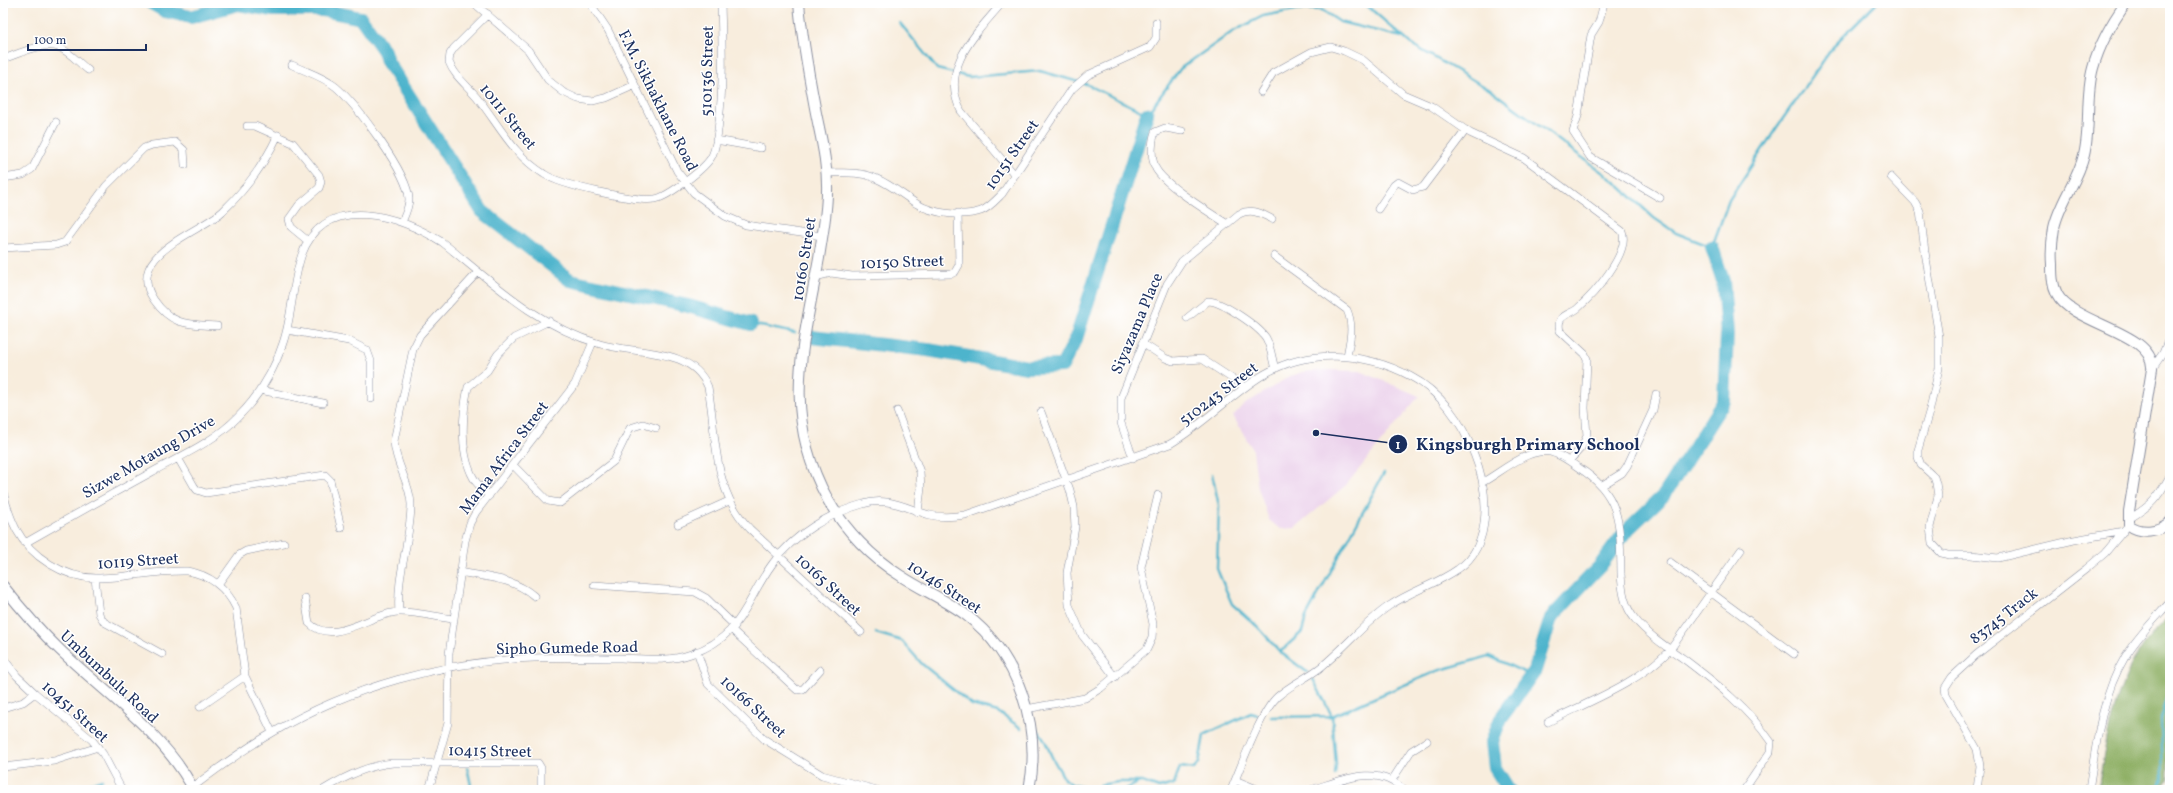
<svg xmlns="http://www.w3.org/2000/svg" width="2173" height="793" viewBox="0 0 2173 793" font-family="Vollkorn,serif">
<style>
.built{fill:#ebd1eb}
.forest{fill:#8cae62;stroke:#546e60}
.lines{fill:none;stroke-linecap:round;stroke-linejoin:round}
.stream{stroke:#4eb4cc;stroke-width:2.5}
.river{stroke:#4eb4cc;stroke-width:14}
.street-casing{stroke:#8a8e9e;stroke-width:8}
.secondary-casing{stroke:#8a8e9e;stroke-width:12}
.street{stroke:#fff;stroke-width:7}
.secondary{stroke:#fff;stroke-width:10}
.labels{text-anchor:middle;stroke-width:3;stroke-linejoin:round;paint-order:stroke}
.street-label{font-size:16px;fill:#1b2f5e;stroke:#fff}
.leader{fill:none;stroke:#1b2f5e;stroke-width:1.5}
.callout-dot{fill:#1b2f5e;stroke:#fff;stroke-width:1.5}
.mark-label{font-size:12px;text-anchor:middle;font-weight:bold;fill:#fff}
.callout-label{font-size:17px;text-anchor:middle;font-weight:bold;fill:#1b2f5e;stroke:#fff;stroke-width:3;stroke-linejoin:round;paint-order:stroke}
</style>
<rect width="100%" height="100%" fill="#fff"/>
<filter id="ink" filterUnits="userSpaceOnUse"><feTurbulence type="fractalNoise" baseFrequency=".025" numOctaves="2"/><feDisplacementMap in="SourceGraphic" scale="8" xChannelSelector="R" yChannelSelector="G"/><feConvolveMatrix kernelMatrix="1 2 1 2 8 2 1 2 1" color-interpolation-filters="sRGB"/></filter>
<filter id="wash" filterUnits="userSpaceOnUse"><feTurbulence type="fractalNoise" baseFrequency=".012" numOctaves="4" result="noise"/><feDisplacementMap in="SourceGraphic" scale="16" xChannelSelector="R" yChannelSelector="G"/><feGaussianBlur stdDeviation="0.9" result="paint"/><feColorMatrix in="noise" values="0 0 0 0 0 0 0 0 0 0 0 0 0 0 0 0 0 1.4 0 .05"/><feComposite in="paint" operator="in"/></filter>
<g filter="url(#wash)">
<rect width="100%" height="100%" fill="#f8eddd"/>
<path class="built" d="M1327,370L1360,371L1419,396L1346,485L1295,528L1280,529L1269,520L1258,488L1253,450L1233,416L1242,406L1287,378L1302,372Z"/>
<path class="forest" d="M2170,616L2168,778L2162,790H2098C2106,739 2114,686 2145,643C2152,633 2162,624 2170,616Z"/>
<g class="lines">
<path class="stream" d="M1364,3L1411,44L1492,91L1614,181L1654,218L1676,233L1712,247L1729,200L1777,127L1835,44L1876,3
M900,23L937,69L969,77L1040,71L1086,84L1147,114L1181,68L1232,32L1263,16L1300,9L1322,10L1340,22L1402,37
M751,324L795,333
M1212,474L1219,506L1217,569L1232,604L1259,628L1280,652L1307,672
M876,633L902,641L922,664L972,705L998,712L1021,728
M1280,652L1302,632L1306,617L1384,473
M1313,679L1332,716L1336,764L1335,775
M1271,717L1332,716L1437,671L1489,656L1530,675
M1037,730C1046,738 1047,747 1052,757C1056,765 1061,771 1064,779L1073,785L1096,790L1100,785L1118,782H1142L1159,788L1174,784L1180,767L1194,769L1199,763L1204,735L1251,713L1258,715
M467,767L472,790
M1339,789L1340,790
M73,790L102,780
M1124,790L1140,782
M2159,790L2163,778L2161,719L2170,689"/>
<path class="river" d="M151,3L165,11L191,17L238,4L273,10H322L361,18L384,51L387,61L482,211L570,280L688,306L751,324
M811,337L928,350L1027,367L1062,366L1076,339L1147,114
M1509,790L1495,768L1492,742L1501,718L1535,670L1551,618L1600,566L1625,532L1664,495L1724,401L1727,334L1723,281L1712,247"/>
</g>
</g>
<g filter="url(#ink)">
<g class="lines">
<g class="street-casing">
<path id="street" d="M474,3L528,50L548,80L563,92L578,99L592,101L606,98L635,85
M590,3L608,30L677,171L694,193L725,216L746,225L822,236
M1002,3C976,34 939,68 961,111L1015,175
M1604,3L1599,22L1591,35L1578,116L1573,131L1590,157L1660,198
M488,14L454,48L450,54L449,62C454,76 468,86 477,97C499,125 513,155 544,174C560,185 635,202 655,199C668,197 706,168 712,156C717,145 718,132 719,121C724,81 722,42 721,3
M3,59C19,54 41,42 58,47C69,51 79,63 88,70
M292,65C307,72 324,77 336,87C356,104 408,173 409,199C409,207 405,215 402,222
M1261,92L1273,73L1311,52L1331,47L1344,51L1363,60L1403,94L1431,106L1470,133L1524,158L1622,231C1631,253 1593,295 1577,309C1572,313 1565,314 1561,319C1558,323 1559,327 1560,331L1585,354L1587,359L1585,408L1587,436L1581,448L1569,461
M247,126H255L293,143L319,175L321,182L319,188L299,205L289,219L291,227L308,241
M1182,131L1165,128L1155,132C1151,143 1151,159 1156,169C1166,186 1209,212 1227,224
M716,140L761,148
M826,173C842,173 860,171 875,178C890,184 903,195 917,204C934,214 962,217 981,211C989,208 996,200 1002,194L1072,89L1088,75L1150,47L1156,38V22
M1891,177L1915,202L1920,211L1925,252L1939,337V368L1930,409L1918,450V457L1921,465L1934,477L1936,483L1938,496L1930,527L1932,543L1941,553L1948,555H1971L1998,558L2074,540L2124,531
M3,178L23,175L32,169L56,122
M1378,209L1394,185L1398,182L1413,190L1423,187L1466,130
M3,248L56,245L65,242L106,186L144,148L152,145L175,142L184,150L185,165
M1274,256L1347,310C1354,326 1350,340 1347,356
M815,277L831,273L852,276L951,274L955,272L959,265L958,213
M1187,318L1208,301C1222,301 1259,327 1266,338C1271,347 1272,359 1275,369
M217,326C188,324 172,326 154,300C123,255 199,233 223,211C245,190 265,163 278,135
M287,330L349,341L367,350L371,361V399
M1142,343L1165,358L1173,361L1202,359L1245,387
M2152,369L2163,353L2170,336
M260,390L323,403
M897,411L920,472L921,488L918,512
M1041,412L1070,490L1074,507L1075,527L1067,573L1069,605L1082,635L1115,677
M178,458L194,486L197,490L206,493L325,475L330,480L341,528
M1133,458L1121,423V398L1167,284L1182,261L1239,214C1252,208 1260,213 1272,219
M514,466L548,501L560,503L614,461L630,428L643,424L656,428
M1483,482C1503,471 1533,443 1556,454C1564,457 1572,463 1579,468C1623,495 1620,528 1621,574C1622,590 1624,606 1635,619C1648,635 1668,648 1684,659C1717,684 1748,708 1771,742L1770,752L1744,790
M1601,486L1622,473L1627,466L1653,410L1656,394
M3,492C6,504 10,517 16,529C31,557 64,578 96,578C126,578 157,570 187,571C210,575 226,587 236,608L245,676L272,732
M489,496C485,491 480,487 476,482C459,457 462,416 468,387L487,371L498,354L514,338L549,321
M2129,519C2152,505 2157,499 2170,476
M678,524L729,501
M25,543C67,519 110,495 152,472C181,456 215,441 238,417C259,396 274,371 283,343C293,314 292,282 302,254C326,191 400,216 442,242C492,282 537,326 600,344C636,355 691,346 708,387C717,437 712,490 750,529L861,632
M1670,562L1794,654
M460,572C485,577 514,578 534,596
M95,578L99,614L104,622L162,654
M219,583L239,555L246,551L284,543
M594,585L695,592L706,598L735,626
M305,598L309,623C333,647 371,613 398,612C415,611 435,617 453,619
M399,612C396,576 411,540 411,504C410,482 395,464 394,441L413,349L420,335L478,272
M731,629L797,690L803,689L820,670
M697,651L708,684L764,739L822,775L877,790
M3,658L17,676L35,693L92,740L103,754L122,790
M200,707L245,676
M3,708L23,702L35,693
M1026,709L1085,698L1101,688L1147,649L1152,638L1153,624L1141,567L1158,495
M1548,722C1590,701 1637,684 1670,650L1741,550
M3,767L54,761L98,747
M1235,780L1259,790
M1392,780L1411,751L1427,741
M193,787C218,768 244,749 272,733C349,687 444,661 534,658C563,657 592,658 621,658C644,659 669,662 691,654C744,636 744,602 773,563C793,535 830,513 863,504C888,496 907,509 930,515C942,518 953,517 965,515L1170,444C1203,425 1230,395 1263,375C1308,348 1365,352 1410,376C1441,392 1462,422 1474,454C1488,488 1494,545 1458,569C1437,584 1411,591 1389,606C1364,623 1345,648 1321,667C1307,678 1290,685 1277,697C1260,713 1241,767 1231,790
M1977,789L1980,766L1977,749L1946,695L1945,688L1952,677L1976,655L2086,569L2105,553L2125,529
M323,790C344,777 368,765 393,763H538L541,768V790
M429,790L448,723L449,654L465,541L470,523L476,512L575,384L593,342
M1310,790C1341,781 1376,763 1404,790
M2089,790C2096,745 2101,697 2125,657C2137,637 2154,620 2170,602"/>
</g>
<g class="secondary-casing">
<path id="secondary" d="M799,3C802,40 809,76 816,113C821,138 828,165 827,192C827,214 822,236 819,258C803,347 781,414 828,500C845,530 872,558 901,576C922,590 946,600 966,615C1018,654 1042,727 1029,790
M2126,3C2113,21 2099,46 2093,68C2085,96 2091,127 2084,155C2078,181 2059,203 2054,228C2052,240 2051,253 2052,264C2052,275 2052,284 2057,294C2072,324 2155,332 2152,369L2129,511V525C2141,534 2158,532 2170,522
M3,586C21,609 39,630 60,650C106,694 163,732 194,790"/>
</g>
<use href="#street" class="street"/>
<use href="#secondary" class="secondary"/>
</g>
</g>
<g class="labels">
<g class="street-label">
<text transform="translate(706 71) rotate(-89)" y="6">510136 Street</text>
<text transform="translate(659 100) rotate(63)" y="6">F.M. Sikhakhane Road</text>
<text transform="translate(509 116) rotate(51)" y="6">10111 Street</text>
<text transform="translate(1011 154) rotate(-55)" y="6">10151 Street</text>
<text transform="translate(803 259) rotate(-81)" y="6">10160 Street</text>
<text transform="translate(902 261) rotate(-2)" y="6">10150 Street</text>
<text transform="translate(1136 323) rotate(-67)" y="6">Siyazama Place</text>
<text transform="translate(1218 393) rotate(-37)" y="6">510243 Street</text>
<text transform="translate(148 456) rotate(-30)" y="6">Sizwe Motaung Drive</text>
<text transform="translate(503 457) rotate(-53)" y="6">Mama Africa Street</text>
<text transform="translate(138 560) rotate(-4)" y="6">10119 Street</text>
<text transform="translate(829 584) rotate(43)" y="6">10165 Street</text>
<text transform="translate(945 586) rotate(33)" y="6">10146 Street</text>
<text transform="translate(2003 615) rotate(-38)" y="6">83745 Track</text>
<text transform="translate(567 647) rotate(-1)" y="6">Sipho Gumede Road</text>
<text transform="translate(110 676) rotate(43)" y="6">Umbumbulu Road</text>
<text transform="translate(754 706) rotate(43)" y="6">10166 Street</text>
<text transform="translate(76 711) rotate(42)" y="6">10451 Street</text>
<text transform="translate(490 750) rotate(1)" y="6">10415 Street</text>
</g>
</g>
<path class="leader" d="M1316 433L1398 444"/>
<g class="callout-dot">
<circle cx="1316" cy="433" r="4"/>
<circle cx="1398" cy="444" r="10"/>
</g>
<g class="mark-label">
<text x="1398" y="449">1</text>
</g>
<g class="callout-label">
<text x="1528" y="450">Kingsburgh Primary School</text>
</g>
<rect width="2173" height="793" fill="none" stroke="#fff" stroke-width="16"/>
<path d="M28 44v6h118v-6" fill="none" stroke="#1b2f5e" stroke-width="2"/>
<text x="34" y="44" font-size="12" fill="#1b2f5e" stroke="#ffffff" stroke-width="3" paint-order="stroke">100 m</text>
</svg>
